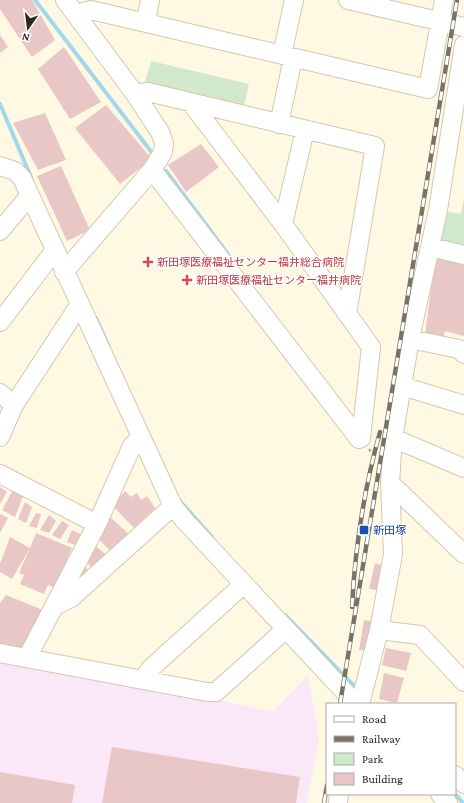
<svg xmlns="http://www.w3.org/2000/svg" width="464" height="803" viewBox="0 0 464 803" font-family="'Crimson Pro','Noto Sans JP',serif">
<style>
.industrial{fill:#fae7f8}
.green{fill:#d1e9cb}
.lines{fill:none;stroke-linecap:round;stroke-linejoin:round}
.stream{stroke:#a2d8eb;stroke-width:4}
.building{fill:#e8c7c6}
.minor-casing{stroke:#d1c9af;stroke-width:20}
.path{stroke:#b6b09f;stroke-width:2.5;stroke-dasharray:3 3;stroke-linecap:butt}
.minor{stroke:#fff;stroke-width:18}
.rail-casing{stroke:#787365;stroke-width:4.5}
.rail{stroke:#fff;stroke-width:3;stroke-dasharray:9;stroke-linecap:butt}
.health-dot{fill:#e0444e;stroke:#fff;stroke-width:1.5}
.transit-dot{fill:#1a4fb4;stroke:#fff;stroke-width:1.5}
.labels{text-anchor:middle;stroke-width:3;stroke-linejoin:round;paint-order:stroke}
.health-label{font-size:11px;fill:#be3a42;stroke:#fff;text-anchor:start}
.transit-label{font-size:11px;fill:#164399;stroke:#fff;text-anchor:start}
</style>
<rect width="100%" height="100%" fill="#fff8e2"/>
<path class="industrial" d="M0,660L223,701L273,712L308,675L319,738L307,803H0Z"/>
<path class="green" d="M151,61L249,84L243,110L144,86Z
M464,199V255L431,247L438,210L461,214Z"/>
<g class="lines">
<path class="stream" d="M35,0L153,154
M0,104L31,177
M166,171L230,257
M96,318L109,347
M179,500L212,537
M285,615L358,690
M455,794L463,803"/>
</g>
<path class="building" d="M0,0H32L55,40L32,57L0,9Z
M0,35L8,47L0,53Z
M64,47L101,102L70,119L38,69Z
M106,105L152,159L120,184L75,128Z
M45,113L66,160L38,170L13,123Z
M201,144L219,167L186,192L168,165Z
M61,166L90,230L67,241L37,176Z
M436,252L464,260V336L445,331L443,339L425,334Z
M0,487L7,492L0,504Z
M13,490L24,493L15,517L2,510Z
M125,491L131,497L137,493L141,500L147,496L155,508L134,528L112,505Z
M25,502L32,507L26,523L18,519Z
M36,513L41,514L37,528L29,526Z
M0,514L8,518L0,533Z
M49,515L56,521L49,533L40,530Z
M110,517L131,536L113,554L98,538Z
M62,521L69,525L60,539L52,535Z
M72,530L83,535L78,546L67,542Z
M36,533L72,548L55,588L48,585L44,594L20,584L24,575L19,573L30,548L12,579L0,572V564L10,537L30,548Z
M93,544L108,556L94,572L85,559Z
M375,563L388,567L385,591L369,589Z
M84,564L89,572L80,584L76,576Z
M6,595L48,612L28,651L0,644V603Z
M364,620L377,622L371,651L359,650Z
M386,648L411,653L406,671L382,665Z
M384,673L404,678L397,703L379,699Z
M112,747L300,777L296,803H102Z
M0,772L75,785L72,803H0Z"/>
<g class="lines">
<g class="minor-casing">
<path id="minor" d="M348,0L464,27
M75,14L91,10L428,89L444,0
M146,22L150,0
M282,55L294,0
M135,94L148,92L375,146L347,314
M279,124L293,58
M0,166L15,171L22,178L173,506L184,520L356,704
M152,170L359,439L361,438L371,347L283,224L191,103
M283,224L305,130
M0,231L30,195
M431,247L464,255
M64,272L152,170L163,152L164,143L160,132L135,94L65,0
M0,322L55,250
M410,339L459,349L464,354
M402,386L464,405
M0,393L14,405
M0,437L14,405L80,304
M393,438L464,468
M0,474L97,524
M390,483L464,554
M56,605L71,598L173,506
M379,630L420,635L464,682
M0,653L207,692H216L286,629
M27,658L97,524L132,446L141,436
M143,680L150,669L244,584
M360,704L379,630L393,554L390,483L393,438L410,339L438,210L464,45
M455,775L464,784
M440,794L448,803
M338,803L339,794"/>
</g>
<path class="path" d="M369,449L376,459"/>
<use href="#minor" class="minor"/>
<g class="rail-casing">
<path id="rail" d="M352,607C355,548 364,489 380,432
M340,704L457,0
M324,803L327,785"/>
</g>
<use href="#rail" class="rail"/>
</g>
<g class="health-dot">
<path d="M146 256h4v4h4v4h-4v4h-4v-4h-4v-4h4z"/>
<path d="M185 274h4v4h4v4h-4v4h-4v-4h-4v-4h4z"/>
</g>
<rect class="transit-dot" x="359" y="525" width="10" height="10" rx="2"/>
<g class="labels">
<g class="health-label">
<text x="157" y="266">新田塚医療福祉センター福井総合病院</text>
<text x="196" y="284">新田塚医療福祉センター福井病院</text>
</g>
<g class="transit-label">
<text x="373" y="534">新田塚</text>
</g>
</g>
<rect x="326" y="703" width="130" height="92" fill="#ffffff" stroke="#aba9a5"/>
<rect x="334" y="716" width="20" height="6" fill="#ffffff" stroke="#aba9a5"/>
<text x="362" y="723" font-size="12" fill="#2c281e">Road</text>
<rect x="334" y="736" width="20" height="6" fill="#787365" stroke="#aba9a5"/>
<text x="362" y="743" font-size="12" fill="#2c281e">Railway</text>
<rect x="334" y="753" width="20" height="12" fill="#d1e9cb" stroke="#aba9a5"/>
<text x="362" y="763" font-size="12" fill="#2c281e">Park</text>
<rect x="334" y="773" width="20" height="12" fill="#e8c7c6" stroke="#aba9a5"/>
<text x="362" y="783" font-size="12" fill="#2c281e">Building</text>
<g transform="translate(28 28) rotate(194)" stroke="#ffffff" stroke-width="3" paint-order="stroke">
<path d="M0-3L7 15L0 10L-7 15Z" fill="#2c281e"/>
<text y="-6" font-size="11" font-weight="bold" text-anchor="middle" fill="#2c281e">N</text>
</g>
</svg>
